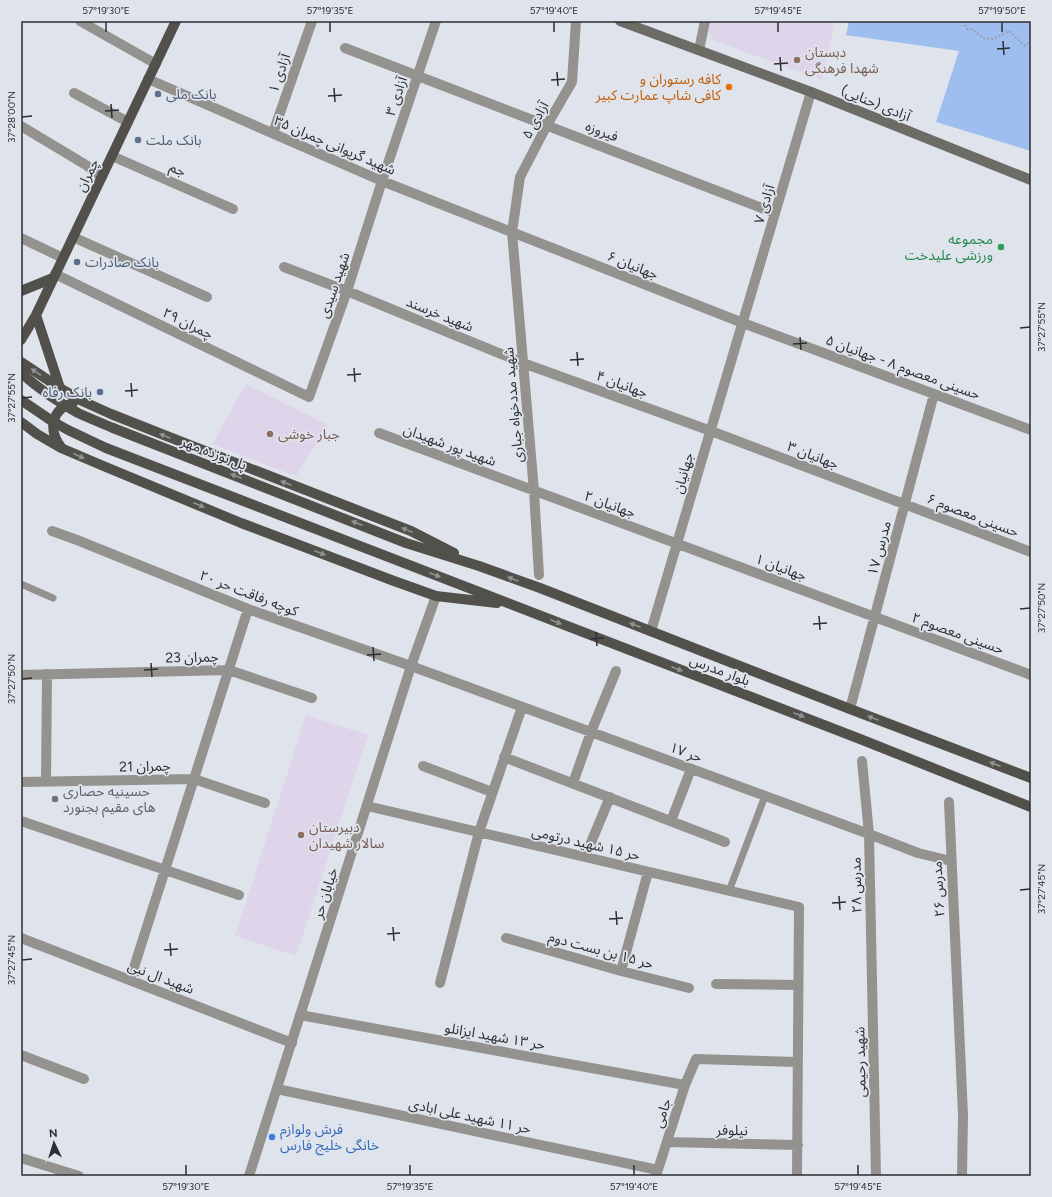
<svg xmlns="http://www.w3.org/2000/svg" width="1052" height="1197" viewBox="0 0 1052 1197" font-family="Figtree,'Noto Sans Arabic',sans-serif">
<style>
.education{fill:#dfd5ea}
.green{fill:#9dbeee}
.lines{fill:none;stroke-linecap:round;stroke-linejoin:round}
.path{stroke:#9b9fa5;stroke-width:2;stroke-dasharray:2 2;stroke-linecap:butt}
.service{stroke:#94928f;stroke-width:7}
.minor{stroke:#94928f;stroke-width:10}
.tertiary{stroke:#94928f;stroke-width:10}
.secondary{stroke:#6d6b66;stroke-width:10}
.primary{stroke:#52504a;stroke-width:10}
.primary-bridge{stroke:#52504a;stroke-width:10}
.oneway{fill:#919393}
.ticks{fill:none;stroke:#2c2e31;stroke-width:1.5}
.education-dot{fill:#8d6e63;stroke:#dfe4ec;stroke-width:1.5}
.food-dot{fill:#e8710a;stroke:#dfe4ec;stroke-width:1.5}
.service-dot{fill:#5c6f8a;stroke:#dfe4ec;stroke-width:1.5}
.leisure-dot{fill:#2e9e5b;stroke:#dfe4ec;stroke-width:1.5}
.worship-dot{fill:#6b7280;stroke:#dfe4ec;stroke-width:1.5}
.shop-dot{fill:#3f7fe0;stroke:#dfe4ec;stroke-width:1.5}
.labels{text-anchor:middle;stroke-width:3.5;stroke-linejoin:round;paint-order:stroke}
.education-label{font-size:14px;fill:#785e54;stroke:#dfe4ec;text-anchor:start}
.street-label{font-size:14px;fill:#2c2e31;stroke:#dfe4ec}
.food-label{font-size:14px;fill:#c56008;stroke:#dfe4ec;text-anchor:end}
.service-label{font-size:14px;fill:#4e5e75;stroke:#dfe4ec;text-anchor:start}
.leisure-label{font-size:14px;fill:#27864d;stroke:#dfe4ec;text-anchor:end}
.worship-label{font-size:14px;fill:#5b616d;stroke:#dfe4ec;text-anchor:start}
.shop-label{font-size:14px;fill:#366cbe;stroke:#dfe4ec;text-anchor:start}
.neatline{fill:none;stroke:#2c2e31;stroke-width:1.5}
.ticks-label{font-size:10px;text-anchor:middle;fill:#2c2e31}
</style>
<rect width="100%" height="100%" fill="#dfe4ec"/>
<path class="education" d="M708,21H835L822,80L715,41L707,30Z
M246,384L328,425L296,476L212,444Z
M306,715L368,735L296,956L235,936Z"/>
<path class="green" d="M849,21H1031V151L936,122L959,51L846,35Z"/>
<g class="lines">
<path class="path" d="M964,21L967,29H972L983,38L993,39L1009,31L1025,46L1031,41
M1031,21V22"/>
<path class="service" d="M21,584L53,598
M729,891L765,796"/>
<path class="minor" d="M80,21L156,64
M345,48L775,213
M699,50L705,21
M148,79L382,181L743,323L1031,430
M74,93L128,122
M21,126L86,165L102,177
M273,133L312,21
M112,156L233,209
M73,237L207,297
M21,238L63,258
M284,267L347,291L523,363L711,431L1031,552
M55,274L309,397L347,291L382,181L436,21
M379,433L1031,675
M52,531L77,540L248,609L411,666L869,834L918,853L951,861
M539,575L534,491L512,232L520,177L547,125L572,82L576,21
M651,631L811,92
M21,675L229,670L312,698
M850,709L934,394
M504,757L725,842
M862,761L869,834L876,1176
M423,766L492,792
M21,782L194,779L265,803
M46,782L47,674
M573,783L591,732L616,671
M949,802L963,1115L962,1176
M367,806L799,907L797,1176
M21,821L239,895
M671,821L691,769
M585,857L610,797
M21,938L292,1043
M506,938L621,971L689,988
M621,971L648,872
M130,980L248,609
M440,983L479,832L522,707
M716,984L798,985
M300,1015L685,1085
M21,1055L84,1079
M277,1089L658,1170
M667,1142L798,1145
M21,1158L79,1176
M656,1176L685,1085L696,1059L798,1062"/>
<path class="tertiary" d="M249,1176L411,666L436,596"/>
<path class="secondary" d="M620,21L811,92L1031,180"/>
<path class="primary" d="M21,291L53,278
M36,315L60,388
M21,340L36,315L176,21
M21,362L60,388L80,400L111,414L164,435L411,531L454,553
M21,422L37,434L61,448L101,465L241,523L394,581L436,596L497,603
M113,428L406,543L479,566L540,588L850,709L1031,778
M61,447C48,430 51,409 73,403
M106,448L860,739L1031,807"/>
<path class="primary-bridge" d="M21,373C38,388 58,402 78,413C89,418 101,423 113,428
M21,400L52,421L68,430L106,448"/>
</g>
<defs><path id="oneway-solid" d="M-6-.8H1V-3.2L6.5 0L1 3.2V.8H-6Z"/></defs>
<g class="oneway">
<use href="#oneway-solid" transform="translate(36 372) rotate(-145)"/>
<use href="#oneway-solid" transform="translate(165 436) rotate(-158)"/>
<use href="#oneway-solid" transform="translate(79 456) rotate(24)"/>
<use href="#oneway-solid" transform="translate(236 476) rotate(-159)"/>
<use href="#oneway-solid" transform="translate(286 483) rotate(-159)"/>
<use href="#oneway-solid" transform="translate(199 505) rotate(22)"/>
<use href="#oneway-solid" transform="translate(357 523) rotate(-159)"/>
<use href="#oneway-solid" transform="translate(407 530) rotate(-158)"/>
<use href="#oneway-solid" transform="translate(320 553) rotate(21)"/>
<use href="#oneway-solid" transform="translate(435 575) rotate(21)"/>
<use href="#oneway-solid" transform="translate(513 579) rotate(-160)"/>
<use href="#oneway-solid" transform="translate(556 622) rotate(21)"/>
<use href="#oneway-solid" transform="translate(635 625) rotate(-159)"/>
<use href="#oneway-solid" transform="translate(677 669) rotate(21)"/>
<use href="#oneway-solid" transform="translate(799 715) rotate(21)"/>
<use href="#oneway-solid" transform="translate(873 718) rotate(-159)"/>
<use href="#oneway-solid" transform="translate(995 764) rotate(-159)"/>
</g>
<path class="ticks" d="M106,22V32M330,22V32M554,22V32M778,22V32M1002,22V32M1003,41L1004,55M997,49L1010,48M780,57L781,71M774,64L788,63M557,72L558,86M551,80L565,79M334,88L335,102M328,96L342,95M111,104L112,118M105,111L119,110M22,117L32,116M1020,328L1030,327M800,337L801,350M793,344L807,343M577,352L578,366M570,360L584,359M354,368L355,382M347,375L361,374M131,383L132,397M125,391L138,390M22,398L32,397M1020,609L1030,608M819,616L820,630M813,624L827,623M596,632L597,646M590,639L604,638M373,647L374,661M367,655L381,654M151,663L152,677M144,670L158,669M22,679L32,678M1020,890L1030,889M839,896L840,910M832,903L846,902M616,911L617,925M609,919L623,918M393,927L394,941M387,934L400,933M170,943L171,956M164,950L178,949M22,960L32,959M186,1165V1175M410,1165V1175M634,1165V1175M858,1165V1175"/>
<g class="education-dot">
<circle cx="797" cy="60" r="4"/>
<circle cx="270" cy="434" r="4"/>
<circle cx="301" cy="835" r="4"/>
</g>
<circle class="food-dot" cx="729" cy="87" r="4"/>
<g class="service-dot">
<circle cx="158" cy="94" r="4"/>
<circle cx="138" cy="140" r="4"/>
<circle cx="77" cy="262" r="4"/>
<circle cx="100" cy="392" r="4"/>
</g>
<circle class="leisure-dot" cx="1001" cy="247" r="4"/>
<circle class="worship-dot" cx="55" cy="799" r="4"/>
<circle class="shop-dot" cx="272" cy="1137" r="4"/>
<g class="labels">
<g class="education-label">
<text x="805" y="57">دبستان<tspan x="805" dy="16">شهدا فرهنگی</tspan></text>
<text x="278" y="439">جبار خوشی</text>
<text x="309" y="832">دبیرستان<tspan x="309" dy="16">سالار شهیدان</tspan></text>
</g>
<g class="street-label">
<text transform="translate(279 73) rotate(-71)" y="5">آزادی ۱</text>
<text transform="translate(396 96) rotate(-71)" y="5">آزادی ۳</text>
<text transform="translate(876 103) rotate(22)" y="5">آزادی (حنایی)</text>
<text transform="translate(535 120) rotate(-61)" y="5">آزادی ۵</text>
<text transform="translate(602 131) rotate(21)" y="5">فیروزه</text>
<text transform="translate(335 145) rotate(23)" y="5">شهید گریوانی چمران ۳۵</text>
<text transform="translate(178 169) rotate(24)" y="5">جم</text>
<text transform="translate(87 175) rotate(-64)" y="5">چمران</text>
<text transform="translate(764 204) rotate(-73)" y="5">آزادی ۷</text>
<text transform="translate(633 265) rotate(22)" y="5">جهانیان ۶</text>
<text transform="translate(334 285) rotate(-71)" y="5">شهید سیدی</text>
<text transform="translate(440 314) rotate(22)" y="5">شهید خرسند</text>
<text transform="translate(188 323) rotate(26)" y="5">چمران ۲۹</text>
<text transform="translate(903 367) rotate(20)" y="5">حسینی معصوم ۸ - جهانیان ۵</text>
<text transform="translate(622 384) rotate(20)" y="5">جهانیان ۴</text>
<text transform="translate(513 405) rotate(-95)" y="5">شهید مددخواه جباری</text>
<text transform="translate(450 445) rotate(20)" y="5">شهید پور شهیدان</text>
<text transform="translate(214 453) rotate(21)" y="5">پل نوزده مهر</text>
<text transform="translate(813 455) rotate(21)" y="5">جهانیان ۳</text>
<text transform="translate(683 473) rotate(-74)" y="5">جهانیان</text>
<text transform="translate(610 504) rotate(20)" y="5">جهانیان ۲</text>
<text transform="translate(973 515) rotate(21)" y="5">حسینی معصوم ۶</text>
<text transform="translate(879 548) rotate(-75)" y="5">مدرس ۱۷</text>
<text transform="translate(781 567) rotate(20)" y="5">جهانیان ۱</text>
<text transform="translate(249 593) rotate(21)" y="5">کوچه رفاقت حر ۲۰</text>
<text transform="translate(958 633) rotate(20)" y="5">حسینی معصوم ۲</text>
<text transform="translate(192 657) rotate(-1)" y="5">چمران 23</text>
<text transform="translate(720 670) rotate(21)" y="5">بلوار مدرس</text>
<text transform="translate(686 752) rotate(20)" y="5">حر ۱۷</text>
<text transform="translate(145 766) rotate(-1)" y="5">چمران 21</text>
<text transform="translate(586 843) rotate(13)" y="5">حر ۱۵ شهید درتومی</text>
<text transform="translate(856 885) rotate(-91)" y="5">مدرس ۲۸</text>
<text transform="translate(938 889) rotate(-93)" y="5">مدرس ۲۶</text>
<text transform="translate(325 893) rotate(-72)" y="5">خیابان حر</text>
<text transform="translate(601 950) rotate(15)" y="5">حر ۱۵ بن بست دوم</text>
<text transform="translate(161 977) rotate(21)" y="5">شهید ال نبی</text>
<text transform="translate(495 1036) rotate(10)" y="5">حر ۱۳ شهید ایزانلو</text>
<text transform="translate(860 1062) rotate(-91)" y="5">شهید رحیمی</text>
<text transform="translate(662 1113) rotate(-72)" y="5">جامی</text>
<text transform="translate(470 1116) rotate(12)" y="5">حر ۱۱ شهید علی ابادی</text>
<text transform="translate(732 1130) rotate(1)" y="5">نیلوفر</text>
</g>
<g class="food-label">
<text x="721" y="84">کافه رستوران و<tspan x="721" dy="16">کافی شاپ عمارت کبیر</tspan></text>
</g>
<g class="service-label">
<text x="166" y="99">بانک ملی</text>
<text x="146" y="145">بانک ملت</text>
<text x="85" y="267">بانک صادرات</text>
<text x="92" y="397" text-anchor="end">بانک رفاه</text>
</g>
<g class="leisure-label">
<text x="993" y="244">مجموعه<tspan x="993" dy="16">ورزشی علیدخت</tspan></text>
</g>
<g class="worship-label">
<text x="63" y="796">حسینیه حصاری<tspan x="63" dy="16">های مقیم بجنورد</tspan></text>
</g>
<g class="shop-label">
<text x="280" y="1134">فرش و‌لوازم<tspan x="280" dy="16">خانگی خلیج فارس</tspan></text>
</g>
</g>
<rect width="1052" height="1197" fill="none" stroke="#dfe4ec" stroke-width="44"/>
<g transform="translate(54 1143) rotate(356)" stroke="#dfe4ec" stroke-width="3" paint-order="stroke">
<path d="M0-3L7 15L0 10L-7 15Z" fill="#2c2e31"/>
<text y="-6" font-size="11" font-weight="bold" text-anchor="middle" fill="#2c2e31">N</text>
</g>
<rect x="22" y="22" width="1008" height="1153" class="neatline"/>
<g class="ticks-label">
<text x="106" y="14">57°19'30"E</text>
<text x="330" y="14">57°19'35"E</text>
<text x="554" y="14">57°19'40"E</text>
<text x="778" y="14">57°19'45"E</text>
<text x="1002" y="14">57°19'50"E</text>
<text transform="translate(11 117) rotate(-90)" y="4">37°28'00"N</text>
<text transform="translate(1041 327) rotate(-90)" y="4">37°27'55"N</text>
<text transform="translate(11 398) rotate(-90)" y="4">37°27'55"N</text>
<text transform="translate(1041 608) rotate(-90)" y="4">37°27'50"N</text>
<text transform="translate(11 679) rotate(-90)" y="4">37°27'50"N</text>
<text transform="translate(1041 889) rotate(-90)" y="4">37°27'45"N</text>
<text transform="translate(11 960) rotate(-90)" y="4">37°27'45"N</text>
<text x="186" y="1190">57°19'30"E</text>
<text x="410" y="1190">57°19'35"E</text>
<text x="634" y="1190">57°19'40"E</text>
<text x="858" y="1190">57°19'45"E</text>
</g>
</svg>
